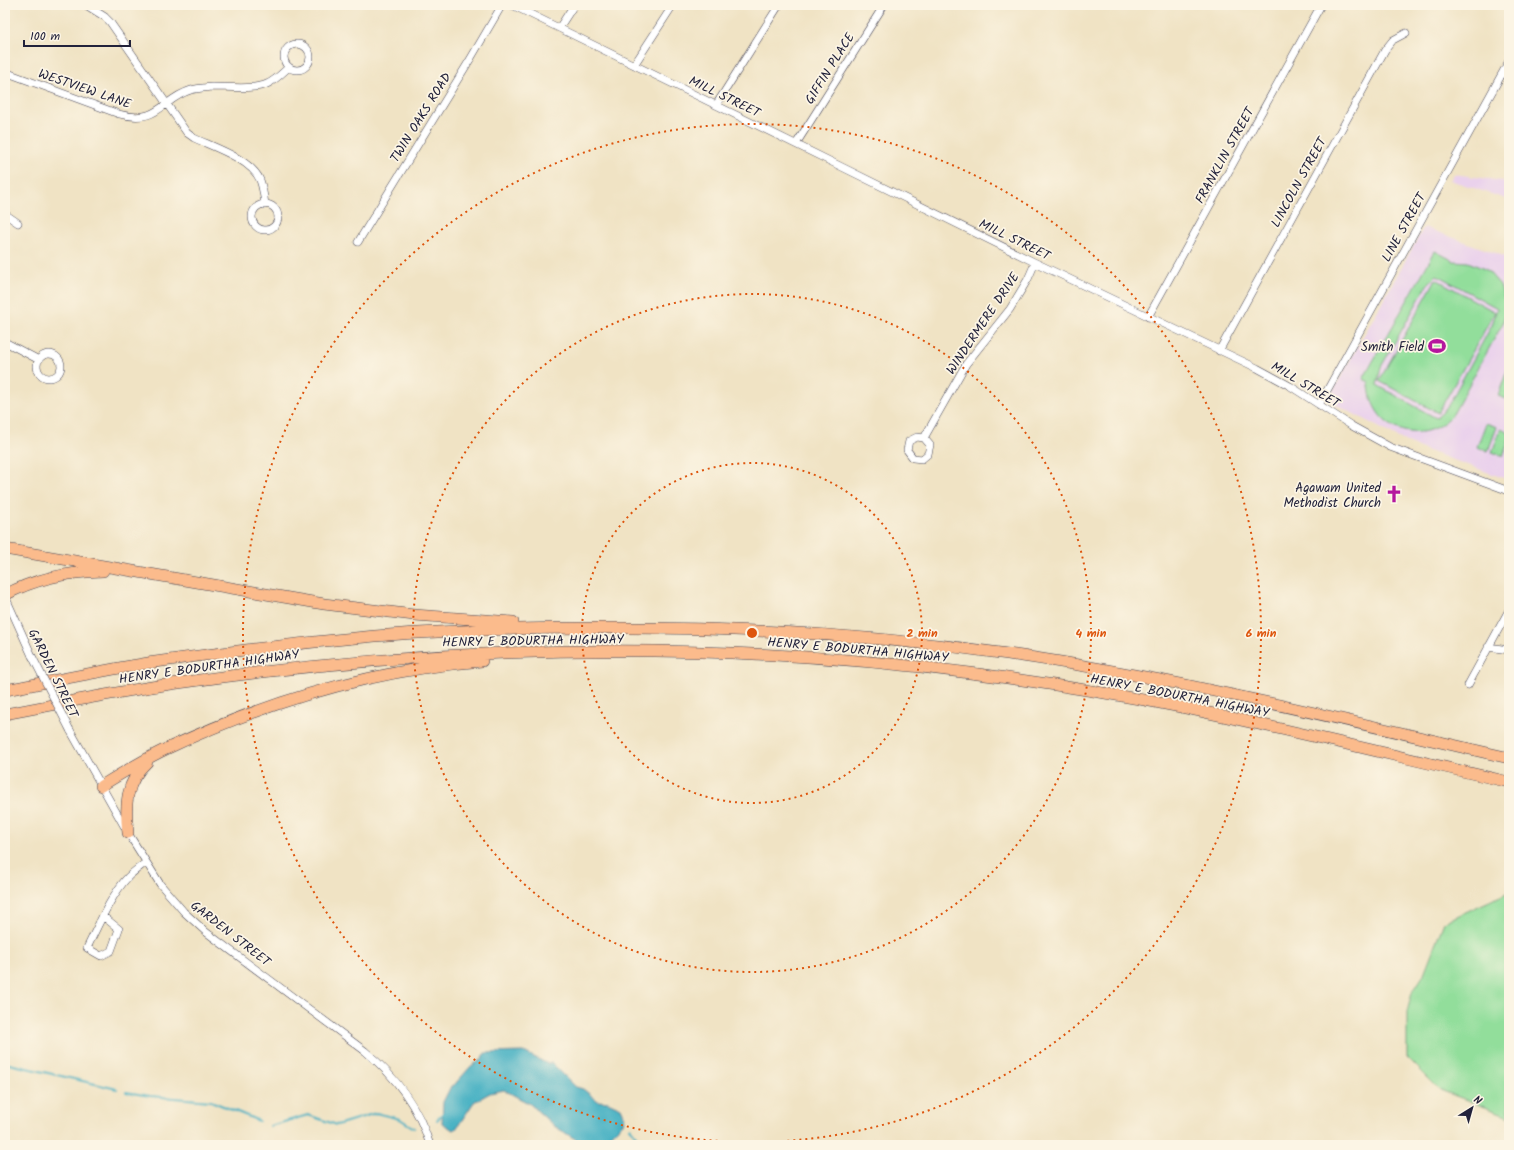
<svg xmlns="http://www.w3.org/2000/svg" width="1514" height="1150" viewBox="0 0 1514 1150" font-family="Kalam,sans-serif">
<style>
.built{fill:#ead1ec}
.green{fill:#92de9b;stroke:#5a806b;fill-rule:evenodd}
.water{fill:#45b0c3;stroke:#34697f}
.lines{fill:none;stroke-linecap:round;stroke-linejoin:round}
.stream{stroke:#45b0c3;stroke-width:2}
.minor-casing{stroke:#413f50;stroke-width:8}
.highway-casing{stroke:#413f50;stroke-width:12}
.minor{stroke:#fff;stroke-width:7}
.highway{stroke:#fbbb8c;stroke-width:11}
.minor-bridge-casing{stroke:#413f50;stroke-width:8;stroke-linecap:butt}
.minor-bridge{stroke:#fff;stroke-width:7}
.ring{fill:none;stroke:#de560e;stroke-width:2;stroke-dasharray:2 4}
.labels{text-anchor:middle;stroke-width:3.5;stroke-linejoin:round;paint-order:stroke}
.street-label{font-size:13px;fill:#22223b;stroke:#fcf5e5}
.poi-label{font-size:13px;fill:#22223b;stroke:#fcf5e5;text-anchor:end}
.centre{fill:#de560e;stroke:#fcf5e5;stroke-width:2}
.ring-label{font-size:12px;text-anchor:middle;font-weight:bold;fill:#de560e;stroke:#fcf5e5;stroke-width:3.5;stroke-linejoin:round;paint-order:stroke}
</style>
<rect width="100%" height="100%" fill="#fcf5e5"/>
<filter id="ink" filterUnits="userSpaceOnUse"><feTurbulence type="fractalNoise" baseFrequency=".025" numOctaves="2"/><feDisplacementMap in="SourceGraphic" scale="8" xChannelSelector="R" yChannelSelector="G"/><feConvolveMatrix kernelMatrix="1 2 1 2 8 2 1 2 1" color-interpolation-filters="sRGB"/></filter>
<filter id="wash" filterUnits="userSpaceOnUse"><feTurbulence type="fractalNoise" baseFrequency=".012" numOctaves="4" result="noise"/><feDisplacementMap in="SourceGraphic" scale="16" xChannelSelector="R" yChannelSelector="G"/><feGaussianBlur stdDeviation="0.9" result="paint"/><feColorMatrix in="noise" values="0 0 0 0 0 0 0 0 0 0 0 0 0 0 0 0 0 1.4 0 .05"/><feComposite in="paint" operator="in"/></filter>
<g filter="url(#wash)">
<rect width="100%" height="100%" fill="#f0e3c4"/>
<path class="built" d="M1454,174L1509,182V200L1450,180Z
M1424,227L1509,258V480L1412,445L1328,400Z"/>
<path class="green" d="M1435,251L1454,261L1468,262L1487,270L1500,285L1506,304L1503,323L1453,414C1422,450 1369,430 1369,382L1363,379ZM1437,275L1497,308L1492,325L1449,404L1442,413L1436,418L1377,385L1381,367L1427,285Z
M1436,279L1495,312L1438,413L1379,381Z
M1509,365V400L1498,396Z
M1486,423L1497,427L1488,451L1477,447Z
M1501,428L1509,432V440L1503,456L1492,452Z
M1509,892V1116L1440,1090L1407,1057V1012L1412,993L1423,976L1444,922Z"/>
<path class="water" d="M524,1052L548,1064L552,1063L576,1087L583,1089L598,1101L608,1102L621,1108L625,1117L623,1123L601,1145H585L554,1126L530,1104L504,1090L490,1093L474,1102L456,1129L453,1130L442,1123L443,1102L451,1086L455,1084L471,1066L481,1060L485,1053Z"/>
<g class="lines">
<path class="stream" d="M5,1063L117,1089
M126,1092L150,1096L211,1101L259,1121
M437,1120L443,1113
M270,1126L308,1115L337,1125L376,1113L400,1119L414,1128
M630,1128L644,1145"/>
</g>
</g>
<g filter="url(#ink)">
<g class="lines">
<g class="minor-casing">
<path id="minor" d="M86,5L105,17L110,22L187,133L194,138C213,147 251,159 260,180C263,188 264,196 265,205
M512,5L842,167L1034,262L1257,368L1290,386L1352,426L1390,447L1509,491
M559,28L574,5
M284 57a13 13 0 1 1 26 0a13 13 0 1 1-26 0Z
M634,65L673,5
M5,72L119,114C159,125 161,99 191,90C198,88 205,88 212,87C228,87 253,90 267,84C276,80 282,73 289,67
M716,105L779,5
M796,144L884,5
M252 217a13 13 0 1 1 26 0a13 13 0 1 1-26 0Z
M5,214L18,223
M358,242L471,58L502,5
M1148,317L1321,5
M5,342L39,360
M1219,351L1385,50L1393,40L1406,33
M37 366a12 12 0 1 1 24 0a12 12 0 1 1-24 0Z
M1319,405L1509,61
M924,438L930,445L928,454L922,459L913,458L907,450L909,441L917,437L924,438L966,364L1010,309L1028,279L1035,263
M5,596L32,656
M1488,647L1509,650
M1468,685L1509,610
M70,730L128,833L160,884L184,912L206,932L365,1051C396,1077 418,1106 430,1145
M104,917L119,929L111,951L101,956L87,948C98,926 111,895 128,877C133,872 140,867 145,863"/>
</g>
<g class="highway-casing">
<path id="highway" d="M5,549L324,604L414,615L513,622
M5,595C34,579 70,572 103,571
M5,690C53,681 100,671 148,663C223,652 299,643 375,636C452,630 528,628 604,628C739,627 874,635 1008,654C1177,678 1343,720 1509,758
M5,714C63,703 120,691 178,683C442,645 713,639 978,674C1046,683 1114,694 1181,707C1291,730 1400,757 1509,782
M101,786C122,773 143,760 166,749C266,702 372,670 482,661
M128,833C125,806 125,782 147,762"/>
</g>
<use href="#minor" class="minor"/>
<use href="#highway" class="highway"/>
<g class="minor-bridge-casing">
<path id="minor-bridge" d="M32,656L70,730"/>
</g>
<use href="#minor-bridge" class="minor-bridge"/>
</g>
</g>
<g class="ring">
<circle cx="752" cy="633" r="170"/>
<circle cx="752" cy="633" r="339"/>
<circle cx="752" cy="633" r="509"/>
</g>
<defs>
<g id="stadium-bare" transform="scale(1.38)"><path d="M0-5a6.5 5 0 1 0 0 10a6.5 5 0 1 0 0-10ZM-3.5-1.8h7v3.6h-7Z" fill="#b5179e" stroke="#fcf5e5" stroke-width="2.5" paint-order="stroke"/></g>
<g id="church-bare" transform="scale(1.38)"><path d="M-1.2-6h2.4v3.5h3.3v2.4h-3.3V6h-2.4V-.1h-3.3v-2.4h3.3Z" fill="#b5179e" stroke="#fcf5e5" stroke-width="2.5" paint-order="stroke"/></g>
</defs>
<g fill-rule="evenodd">
<use href="#stadium-bare" x="1437" y="346"/>
<use href="#church-bare" x="1394" y="494"/>
</g>
<g class="labels">
<g class="street-label">
<text transform="translate(829 68) rotate(-58)" y="5">GIFFIN PLACE</text>
<text transform="translate(85 88) rotate(19)" y="5">WESTVIEW LANE</text>
<text transform="translate(725 96) rotate(26)" y="5">MILL STREET</text>
<text transform="translate(420 117) rotate(-58)" y="5">TWIN OAKS ROAD</text>
<text transform="translate(1224 155) rotate(-61)" y="5">FRANKLIN STREET</text>
<text transform="translate(1298 182) rotate(-61)" y="5">LINCOLN STREET</text>
<text transform="translate(1403 227) rotate(-61)" y="5">LINE STREET</text>
<text transform="translate(1015 239) rotate(26)" y="5">MILL STREET</text>
<text transform="translate(982 323) rotate(-56)" y="5">WINDERMERE DRIVE</text>
<text transform="translate(1306 384) rotate(31)" y="5">MILL STREET</text>
<text transform="translate(533 640) rotate(-1)" y="5">HENRY E BODURTHA HIGHWAY</text>
<text transform="translate(858 649) rotate(5)" y="5">HENRY E BODURTHA HIGHWAY</text>
<text transform="translate(209 666) rotate(-8)" y="5">HENRY E BODURTHA HIGHWAY</text>
<text transform="translate(54 673) rotate(64)" y="5">GARDEN STREET</text>
<text transform="translate(1180 695) rotate(11)" y="5">HENRY E BODURTHA HIGHWAY</text>
<text transform="translate(231 933) rotate(38)" y="5">GARDEN STREET</text>
</g>
<g class="poi-label">
<text x="1424" y="351">Smith Field</text>
<text x="1381" y="492">Agawam United<tspan x="1381" dy="15">Methodist Church</tspan></text>
</g>
</g>
<circle cx="752" cy="633" r="6" class="centre"/>
<g class="ring-label">
<text x="922" y="637">2 min</text>
<text x="1091" y="637">4 min</text>
<text x="1261" y="637">6 min</text>
</g>
<rect width="1514" height="1150" fill="none" stroke="#fcf5e5" stroke-width="20"/>
<g transform="translate(1472 1108) rotate(37)" stroke="#fcf5e5" stroke-width="3" paint-order="stroke">
<path d="M0-3L7 15L0 10L-7 15Z" fill="#22223b"/>
<text y="-6" font-size="11" font-weight="bold" text-anchor="middle" fill="#22223b">N</text>
</g>
<path d="M24 40v6h106v-6" fill="none" stroke="#22223b" stroke-width="2"/>
<text x="30" y="40" font-size="12" fill="#22223b" stroke="#fcf5e5" stroke-width="3" paint-order="stroke">100 m</text>
</svg>
